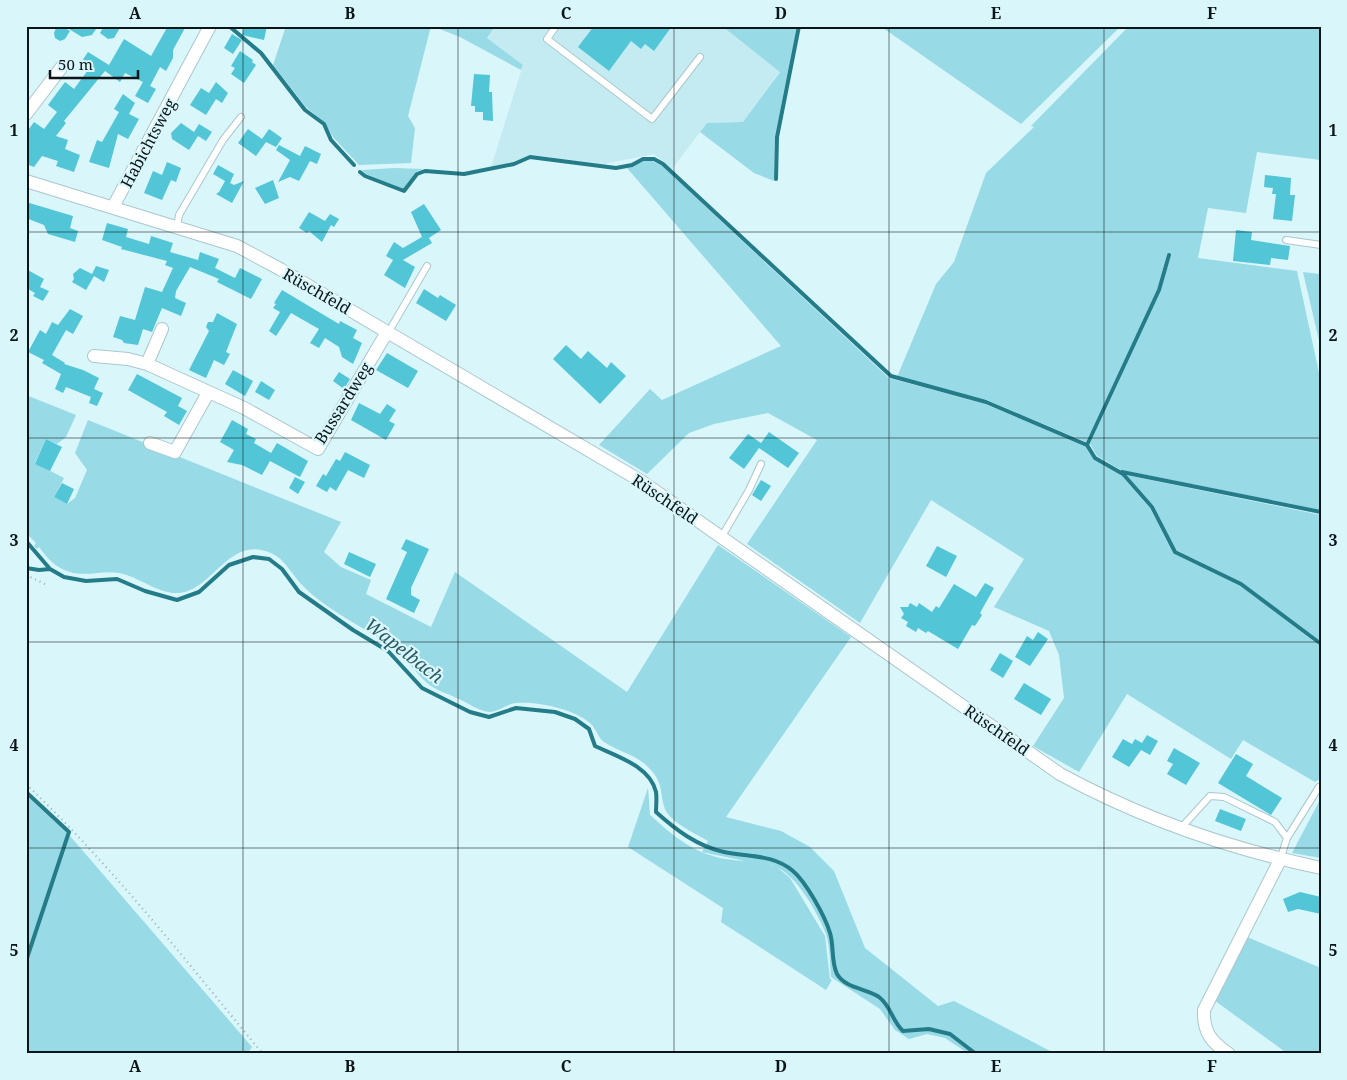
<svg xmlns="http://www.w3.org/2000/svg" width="1347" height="1080" viewBox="0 0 1347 1080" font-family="'Noto Serif',serif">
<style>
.built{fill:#c5ebf2}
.green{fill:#98dae6}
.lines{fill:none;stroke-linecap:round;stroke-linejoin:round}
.stream{stroke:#247c89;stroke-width:4}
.building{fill:#52c5d7}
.service-casing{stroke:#abc7cc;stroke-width:8}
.minor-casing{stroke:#abc7cc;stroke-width:14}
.path{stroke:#95acb0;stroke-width:2;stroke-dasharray:1 4;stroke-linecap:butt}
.service{stroke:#fff;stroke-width:6}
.minor{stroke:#fff;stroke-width:12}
.grid{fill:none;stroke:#0c1618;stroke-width:1;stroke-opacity:0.55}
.labels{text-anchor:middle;stroke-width:4.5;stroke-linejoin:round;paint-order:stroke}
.street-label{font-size:16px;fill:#0c1618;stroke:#d9f6fb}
.water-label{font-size:18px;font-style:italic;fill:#2b5c64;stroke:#d9f6fb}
.neatline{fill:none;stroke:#0c1618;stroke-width:2}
.grid-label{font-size:16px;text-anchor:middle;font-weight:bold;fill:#0c1618}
</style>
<rect width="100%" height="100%" fill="#d9f6fb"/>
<path class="built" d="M495,26H722L780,71L743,122L707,123L672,169L654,154L604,164L529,155L514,162L491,167L523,65L487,38Z"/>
<path class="green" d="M286,26H431L408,116L415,128L411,163L359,165L333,137L325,123L306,107L273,65Z
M432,26H495L487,38L523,65L521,70L460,37Z
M722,26H797L775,136L774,181L754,173L700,132L707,123L743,122L780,72Z
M884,26H1121L1021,124L883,28Z
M1129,26H1321V160L1257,152L1246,213L1208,208L1198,258L1297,271L1321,382V510L1121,470L1097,456L1090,444L1160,292L1171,255L1167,254L1157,290L1086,442L987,400L897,377L936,284L954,262L986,173L1034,127L1031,126Z
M644,161H652L662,166L889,378L985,404L1086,446L1094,459L1121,475L1150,508L1173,553L1240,585L1321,647L1320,779L1315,782L1243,740L1231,759L1127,694L1079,772L1033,746L1064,698L1059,655L1049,631L994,607L1024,559L931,500L860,623L747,544L817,440L768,413L714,424L689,433L647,474L599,445L650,389L662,400L781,346L627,168Z
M394,168L423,169L416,172L405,190L366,174L362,170Z
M1321,271V349L1303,272L1319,274Z
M26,395L76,415L66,437L57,444L46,439L35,463L64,478L54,497L67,504L75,498L87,470L75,453L88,420L341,522L324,552L341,567L371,580L366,594L431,627L455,572L627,692L718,545L851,637L726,817L781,831L810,847L834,871L865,948L938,1006L954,1001L1056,1054H969L945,1038L927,1034L909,1039L895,1030L880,1009L831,977C830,964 830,947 826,934C817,911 793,868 768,864L777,867L790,878L825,936L830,979L832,980L826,990L721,922L723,908L628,847L648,788L650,815C681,843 701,859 745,861L702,852L708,841C695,833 668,822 664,806C660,791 663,783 650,769C638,755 619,752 604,742C598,738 596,728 590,723C574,709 537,701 516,703C507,704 498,712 489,712C479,711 468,703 459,699C449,694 434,690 426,682C415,672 407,659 395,650C366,627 330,613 304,587C293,577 287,561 273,554C232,534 216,583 185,592C162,598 141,577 119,573C103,570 87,577 70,572C56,568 48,559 39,547L37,549L34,546L36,543L26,533Z
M1126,475L1321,515V642L1241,582L1176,550L1154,506Z
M26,795L67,833L26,955Z
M1321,798V858L1292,853Z
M70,836L252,1047L247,1054H26V967Z
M1247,937L1321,968V1054H1288L1214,1000Z"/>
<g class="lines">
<path class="stream" d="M229,26L261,53L305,110L324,124L331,140L354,165
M360,172L365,176L404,191L417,174L425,171L464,174L514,164L530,157L616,168L632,165L643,159H654L663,164L891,376L986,402L1087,445L1095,458L1123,474L1152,507L1175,552L1241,584L1321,644
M776,179L777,137L799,26
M1087,445L1159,290L1169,255
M1122,472L1321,512
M26,541L50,569L64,577L86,581L117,579L145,591L177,600L199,592L229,565L253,557L269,559L282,569L299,592L353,630L388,651L422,688L470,712L489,717L516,708L555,712L575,719L589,729L595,746C616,756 650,766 656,792C657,799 656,806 656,812C676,830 697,846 724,852C748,857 773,854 793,871C806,882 825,916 830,933C834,945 831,962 837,974C846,989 866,988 879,997C891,1006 892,1021 903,1031L929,1029L950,1034L976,1054
M26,568L39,570L50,569
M26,792L69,832L26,961"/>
</g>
<path class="building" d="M62,26L70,31L65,39L60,41L55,38L54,33L56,28Z
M64,26H98L92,35L82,37Z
M104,26H121L114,38L108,39L100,33Z
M168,26H186L173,50V58L166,71L160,67L150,86L146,84L156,89L148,103L135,96L143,82L125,73L120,82L105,71L64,121L66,123L56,136L68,140L65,149L80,155L74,172L56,166L58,161L42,156L34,167L26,164V133L34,122L44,129L57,112L48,105L65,82L74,89L91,66L82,61L88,52L109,65L124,39L151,56Z
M244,26H267L264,40L242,35Z
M594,26H672L654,51L645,44L641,49L631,41L609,71L578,47Z
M232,34L242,40L233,54L224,48Z
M240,51L253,60L252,62L256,65L244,83L231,74L235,68L231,66Z
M474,74L490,75L489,92H492L493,121L483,120V112H475V106H471Z
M216,82L228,93L222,103L216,99L206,115L190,105L201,88L209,93Z
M123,94L135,103L129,114L139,119L128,139L118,134L109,168L89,162L97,140L102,142L119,112L114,109Z
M181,123L194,132L199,124L212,132L206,141L198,136L189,150L172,139L171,133Z
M248,129L262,139L269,129L282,138L276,147L266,142L256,156L238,143Z
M279,145L300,156L305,146L321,154L317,164L310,161L299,181L290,177L278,182L290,160L276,150Z
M167,162L181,168L176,182L171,180L162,200L144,193L153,171L162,175Z
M218,165L234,174L230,183L234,185L244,181L232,203L216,194L219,192L225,181L213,174Z
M1265,175L1291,178L1290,195H1295L1292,221L1273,219L1276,194H1272L1273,188L1264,187Z
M273,180L279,198L265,204L255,188Z
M26,202L73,216L70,228L78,231L75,242L48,234L44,225L26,218Z
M424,204L441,230L429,238L432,243L403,260L415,267L405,288L384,275L393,260L386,256L394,242L403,248L422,237L411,212Z
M309,212L325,221L330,214L339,219L334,227L331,225L322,242L309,231L307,233L299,228Z
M107,223L128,229L126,237L149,244L151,236L173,243L170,252L198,260L200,252L219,259L215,268L235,278L240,268L262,279L251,299L217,282L219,279L190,267L176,291L175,298L186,303L181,316L162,308L152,332L143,329L138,345L124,343L122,340L113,337L120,316L135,320L145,287L162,292L173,268L165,265L167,261L121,249L122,247L102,240Z
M1236,230L1252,232L1251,240L1290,246L1288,260L1271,258L1270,265L1233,261Z
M96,266L109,270L104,282L94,276L86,290L72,282L74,279L73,274L80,268L92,274Z
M26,269L44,279L40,287L49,291L43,301L33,296L35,293L26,288Z
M424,289L438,298L440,295L456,305L446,321L416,303Z
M282,290L339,324L340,321L357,330L353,338L362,343L353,364L342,357L339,347L325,338L319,348L310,343L319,329L291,313L276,336L269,331L280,312L273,308L276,304L274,303Z
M70,309L83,316L73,334L66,330L52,355L65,363L64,364L83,370L99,378L94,389L103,393L97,406L89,403L91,397L66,387L63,393L55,389L61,374L42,363L44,360L28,352L40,330L46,334L52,322L58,325Z
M217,313L237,324L226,352L230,354L224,365L214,360L206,378L189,370L209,331L206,327L208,322H213Z
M566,345L581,359L588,351L607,368L611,362L626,376L600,404L553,359Z
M387,353L418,371L408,388L376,370Z
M233,370L253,381L245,396L225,384Z
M339,372L350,379L344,389L333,381Z
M137,374L182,398L178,406L187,411L179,425L164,416L167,412L128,390Z
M261,381L275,390L269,400L255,392Z
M359,403L380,414L387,404L396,410L389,421L395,424L386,440L351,420Z
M232,420L248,429L246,434L256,439L254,443L271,453L277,443L308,461L300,477L270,461L262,475L242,465L227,462L234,450L220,442Z
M769,432L799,453L788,468L759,448L744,469L729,458L748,434L761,443Z
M46,439L62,447L50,471L35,464Z
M345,452L370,465L364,478L348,470L336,491L330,487L327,492L316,486L323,474L326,476L336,459L340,461Z
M295,477L305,482L298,494L289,488Z
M761,480L771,486L761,501L752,495Z
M62,483L74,489L67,504L54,497Z
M406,539L429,549L411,588V595L420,600L414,613L386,599L407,552L401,549Z
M937,546L957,556L946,577L926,566Z
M349,552L376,564L370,577L344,564Z
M985,583L994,588L980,613L982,615L975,626L972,625L958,649L928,631L926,633L918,628L916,632L906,626L908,622L901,618L904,614L900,607H908L910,603L917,607L919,603L932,612L936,606L939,608L954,584L976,597Z
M1038,632L1048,639L1030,666L1015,657L1027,636L1033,640Z
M1000,653L1013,661L1003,678L990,670Z
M1024,683L1051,699L1041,715L1014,699Z
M1147,735L1158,741L1150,755L1141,750L1129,767L1112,757L1123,739L1132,744L1135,739L1142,743Z
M1174,748L1200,763L1186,785L1167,774L1173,764L1167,761Z
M1236,754L1253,764L1246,776L1282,798L1271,815L1218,783Z
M1220,809L1246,819L1241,831L1215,821Z
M1300,892L1321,897V914L1298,909L1288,912L1283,899Z"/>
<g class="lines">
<g class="service-casing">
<path id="service" d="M556,26L547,39L652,119L700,57
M177,227L179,215L223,140L241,117
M1286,240L1321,245
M388,333L427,266
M721,538L749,490L761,464
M1181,828L1210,796L1224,797L1275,822L1287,838L1280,860
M1287,838L1319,787"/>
</g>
<g class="minor-casing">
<path id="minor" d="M26,114L61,68
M26,181L237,246L280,269L641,481L1060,774C1141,818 1230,849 1321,868
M113,207L210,26
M94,356L128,359L147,364L244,408L318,449L387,332
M147,364L162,329
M150,443L175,452L208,393
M1229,1054C1211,1042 1203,1032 1204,1010L1280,860"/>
</g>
<path class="path" d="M26,575L45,584
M26,784C113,867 186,961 263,1054"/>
<use href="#service" class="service"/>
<use href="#minor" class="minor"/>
</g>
<path class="grid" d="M243,26V1054M458,26V1054M674,26V1054M889,26V1054M1104,26V1054M26,232H1321M26,438H1321M26,642H1321M26,848H1321"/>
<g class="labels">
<g class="street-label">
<text transform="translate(148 143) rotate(-62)" y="6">Habichtsweg</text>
<text transform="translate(317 291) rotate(30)" y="6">Rüschfeld</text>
<text transform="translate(343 403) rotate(-58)" y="6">Bussardweg</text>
<text transform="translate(665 499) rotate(34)" y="6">Rüschfeld</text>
<text transform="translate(997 730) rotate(35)" y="6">Rüschfeld</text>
</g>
<g class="water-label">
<text transform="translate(404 651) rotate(38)" y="6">Wapelbach</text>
</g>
</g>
<rect width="1347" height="1080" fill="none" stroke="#d9f6fb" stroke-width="55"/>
<path d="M50 70v8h88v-8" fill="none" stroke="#0c1618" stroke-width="2.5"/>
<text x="58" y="70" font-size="15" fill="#0c1618" stroke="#d9f6fb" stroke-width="4" paint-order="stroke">50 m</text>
<rect x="28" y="28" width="1292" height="1024" class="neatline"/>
<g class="grid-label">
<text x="135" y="19">A</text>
<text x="350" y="19">B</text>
<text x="566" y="19">C</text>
<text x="781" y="19">D</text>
<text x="996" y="19">E</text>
<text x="1212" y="19">F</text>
<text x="14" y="136">1</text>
<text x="1333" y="136">1</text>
<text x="14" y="341">2</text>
<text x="1333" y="341">2</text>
<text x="14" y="546">3</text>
<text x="1333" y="546">3</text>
<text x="14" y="751">4</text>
<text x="1333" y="751">4</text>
<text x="14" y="956">5</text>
<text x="1333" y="956">5</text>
<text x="135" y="1072">A</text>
<text x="350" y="1072">B</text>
<text x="566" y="1072">C</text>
<text x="781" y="1072">D</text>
<text x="996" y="1072">E</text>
<text x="1212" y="1072">F</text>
</g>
</svg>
